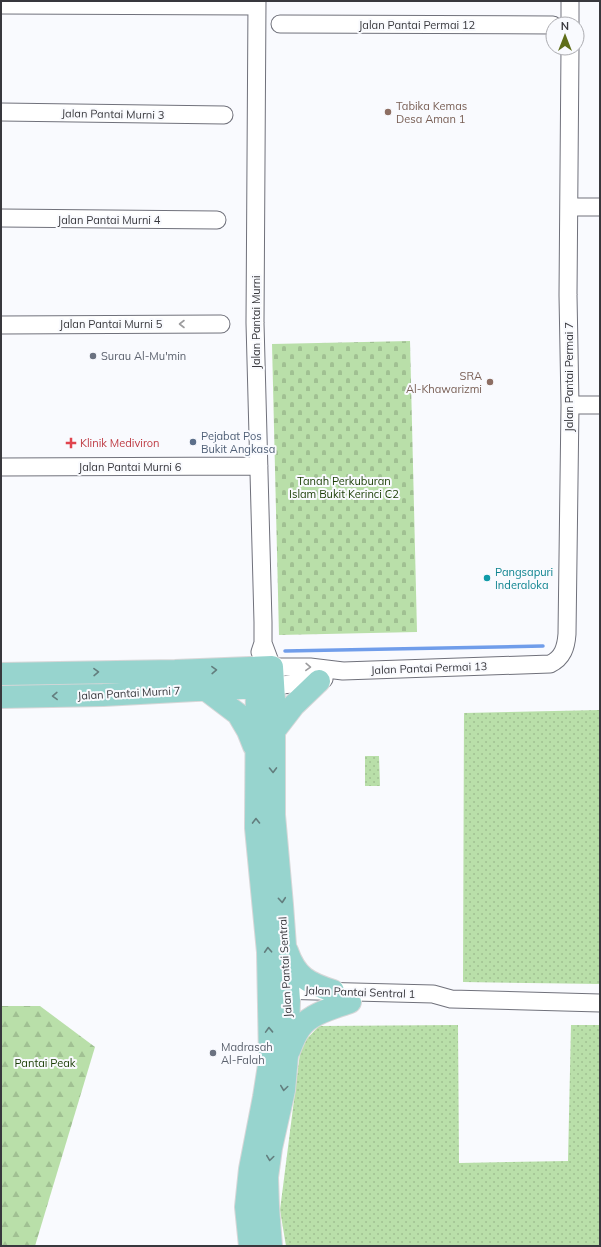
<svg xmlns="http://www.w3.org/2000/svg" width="601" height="1247" viewBox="0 0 601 1247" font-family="Mulish,sans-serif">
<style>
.green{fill:url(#green-dots)}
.forest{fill:url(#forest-firs)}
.cemetery{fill:url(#cemetery-stones)}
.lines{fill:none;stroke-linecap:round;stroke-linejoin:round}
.stream{stroke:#709dea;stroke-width:3.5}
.minor-casing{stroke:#70717b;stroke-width:19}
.major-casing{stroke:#d7d7d8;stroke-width:24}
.minor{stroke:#fff;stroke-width:17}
.major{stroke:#97d4ce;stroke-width:22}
.oneway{stroke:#9c9c9e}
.oneway2{stroke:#637e7e}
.education-dot{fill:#8d6e63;stroke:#f9fafe;stroke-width:1.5}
.worship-dot{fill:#6b7280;stroke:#f9fafe;stroke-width:1.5}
.service-dot{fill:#5c6f8a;stroke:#f9fafe;stroke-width:1.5}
.health-dot{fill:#e0444e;stroke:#f9fafe;stroke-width:1.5}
.culture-dot{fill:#0f9aa8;stroke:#f9fafe;stroke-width:1.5}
.labels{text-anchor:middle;stroke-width:4;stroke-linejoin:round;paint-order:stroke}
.street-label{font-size:11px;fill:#38383d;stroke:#f9fafe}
.education-label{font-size:11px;fill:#785e54;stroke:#f9fafe;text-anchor:start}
.worship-label{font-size:11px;fill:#5b616d;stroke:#f9fafe;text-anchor:start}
.service-label{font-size:11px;fill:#4e5e75;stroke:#f9fafe;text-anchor:start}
.health-label{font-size:11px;fill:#be3a42;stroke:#f9fafe;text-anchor:start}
.park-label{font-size:11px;fill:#193c03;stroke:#f9fafe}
.culture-label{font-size:11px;fill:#0d838f;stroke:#f9fafe;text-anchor:start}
</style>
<defs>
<pattern id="green-dots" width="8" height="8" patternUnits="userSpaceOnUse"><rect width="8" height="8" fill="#b9dfa9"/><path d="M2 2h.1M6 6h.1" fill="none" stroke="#a0c092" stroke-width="1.8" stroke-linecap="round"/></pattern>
<pattern id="forest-firs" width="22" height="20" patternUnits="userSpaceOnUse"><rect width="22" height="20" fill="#b9dfa9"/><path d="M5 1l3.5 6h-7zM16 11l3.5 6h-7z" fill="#a0c092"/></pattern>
<pattern id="cemetery-stones" width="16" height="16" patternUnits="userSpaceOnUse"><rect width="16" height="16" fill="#b9dfa9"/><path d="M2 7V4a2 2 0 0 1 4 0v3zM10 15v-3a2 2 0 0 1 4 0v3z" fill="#a0c092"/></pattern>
</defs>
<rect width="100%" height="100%" fill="#f9fafe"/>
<path class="green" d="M600,710V984L463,982L464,713Z
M365,756H379L380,786H365Z
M458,1025L459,1163L568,1161L571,1025H600V1246H286L280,1210L301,1045L319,1026Z"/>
<path class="forest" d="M1,1006H40L95,1047L35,1246H1Z"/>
<path class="cemetery" d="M410,341L417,632L279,635L272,344Z"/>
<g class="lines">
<path class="stream" d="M285,651L543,646"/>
<g class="minor-casing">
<path id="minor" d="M257,1L255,323L263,622V643L260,652
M1,5L257,6
M280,24L553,25
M570,24V1
M1,112L224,115
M569,207H600
M1,218L217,220
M1,325L221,324
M570,405H600
M1,467L259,466
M263,643L272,667H310L343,671L550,664C563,658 566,647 567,634L570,405L568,295L570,48
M273,686L319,681L324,679
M276,990L433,994L451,999L600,1003"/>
</g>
<g class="major-casing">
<path id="major" d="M1,674L175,671L272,667L274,700V815L282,905L289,1000L287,1056L284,1090L271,1148L267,1177L268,1207L271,1246
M205,689L238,714L248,731L254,746
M1,697L103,695L272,686
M274,731L294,705L319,681
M287,951C296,977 308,983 333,991
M289,1051C292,1043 295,1035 300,1028C311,1013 334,1008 350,1002
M250,1246L246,1207L250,1169L264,1097L270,1059L268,952L256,828L257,668"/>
</g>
<use href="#minor" class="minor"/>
<use href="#major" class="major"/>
</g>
<defs><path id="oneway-chevron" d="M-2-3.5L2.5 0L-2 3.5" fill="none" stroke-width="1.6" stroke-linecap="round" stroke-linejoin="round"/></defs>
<g class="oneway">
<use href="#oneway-chevron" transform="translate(182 324) rotate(180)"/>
<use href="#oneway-chevron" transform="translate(308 667) rotate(2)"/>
</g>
<g class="oneway2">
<use href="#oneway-chevron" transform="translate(214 670) rotate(-2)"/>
<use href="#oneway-chevron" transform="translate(96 672) rotate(-1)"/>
<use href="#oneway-chevron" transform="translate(55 696) rotate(178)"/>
<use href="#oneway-chevron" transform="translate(273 770) rotate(89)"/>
<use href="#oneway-chevron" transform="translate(256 821) rotate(-91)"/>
<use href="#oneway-chevron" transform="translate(282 900) rotate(85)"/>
<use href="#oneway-chevron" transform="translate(268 950) rotate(-93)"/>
<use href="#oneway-chevron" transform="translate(269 1030) rotate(-92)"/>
<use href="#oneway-chevron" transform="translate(284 1088) rotate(98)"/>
<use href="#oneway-chevron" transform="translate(270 1158) rotate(98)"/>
</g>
<g class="education-dot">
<circle cx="388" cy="112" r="4"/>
<circle cx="490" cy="382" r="4"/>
</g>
<g class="worship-dot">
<circle cx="93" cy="356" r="4"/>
<circle cx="213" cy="1053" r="4"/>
</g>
<circle class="service-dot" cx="193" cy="442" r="4"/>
<path class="health-dot" d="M69 437h4v4h4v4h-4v4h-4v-4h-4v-4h4z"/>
<circle class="culture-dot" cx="487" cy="578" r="4"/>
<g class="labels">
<g class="street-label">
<text x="417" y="29">Jalan Pantai Permai 12</text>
<text transform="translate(113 114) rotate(1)" y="4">Jalan Pantai Murni 3</text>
<text x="109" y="224">Jalan Pantai Murni 4</text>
<text transform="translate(256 322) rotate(-90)" y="4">Jalan Pantai Murni</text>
<text x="111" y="328">Jalan Pantai Murni 5</text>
<text transform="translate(569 377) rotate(-90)" y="4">Jalan Pantai Permai 7</text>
<text x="130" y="471">Jalan Pantai Murni 6</text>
<text transform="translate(429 668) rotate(-2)" y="4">Jalan Pantai Permai 13</text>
<text transform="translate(129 693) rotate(-3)" y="4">Jalan Pantai Murni 7</text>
<text transform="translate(285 967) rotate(-93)" y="4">Jalan Pantai Sentral</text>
<text transform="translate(360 992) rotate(2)" y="4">Jalan Pantai Sentral 1</text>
</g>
<g class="education-label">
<text x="396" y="110">Tabika Kemas<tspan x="396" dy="13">Desa Aman 1</tspan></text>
<text x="482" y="380" text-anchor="end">SRA<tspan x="482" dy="13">Al-Khawarizmi</tspan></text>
</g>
<g class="worship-label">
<text x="101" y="360">Surau Al-Mu'min</text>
<text x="221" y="1051">Madrasah<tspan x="221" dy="13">Al-Falah</tspan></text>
</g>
<g class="service-label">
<text x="201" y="440">Pejabat Pos<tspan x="201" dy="13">Bukit Angkasa</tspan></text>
</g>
<g class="health-label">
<text x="80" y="447">Klinik Mediviron</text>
</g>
<g class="park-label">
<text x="344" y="485">Tanah Perkuburan<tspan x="344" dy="13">Islam Bukit Kerinci C2</tspan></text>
<text x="45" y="1067">Pantai Peak</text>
</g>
<g class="culture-label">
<text x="495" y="576">Pangsapuri<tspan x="495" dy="13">Inderaloka</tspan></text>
</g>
</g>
<rect width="601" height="1247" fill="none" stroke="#38383d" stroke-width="4"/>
<g transform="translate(565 36)"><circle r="19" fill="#f9fafe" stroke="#acacb1"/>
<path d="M0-3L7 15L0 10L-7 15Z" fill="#5f6e19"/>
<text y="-6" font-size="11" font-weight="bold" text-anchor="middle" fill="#38383d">N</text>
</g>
</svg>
